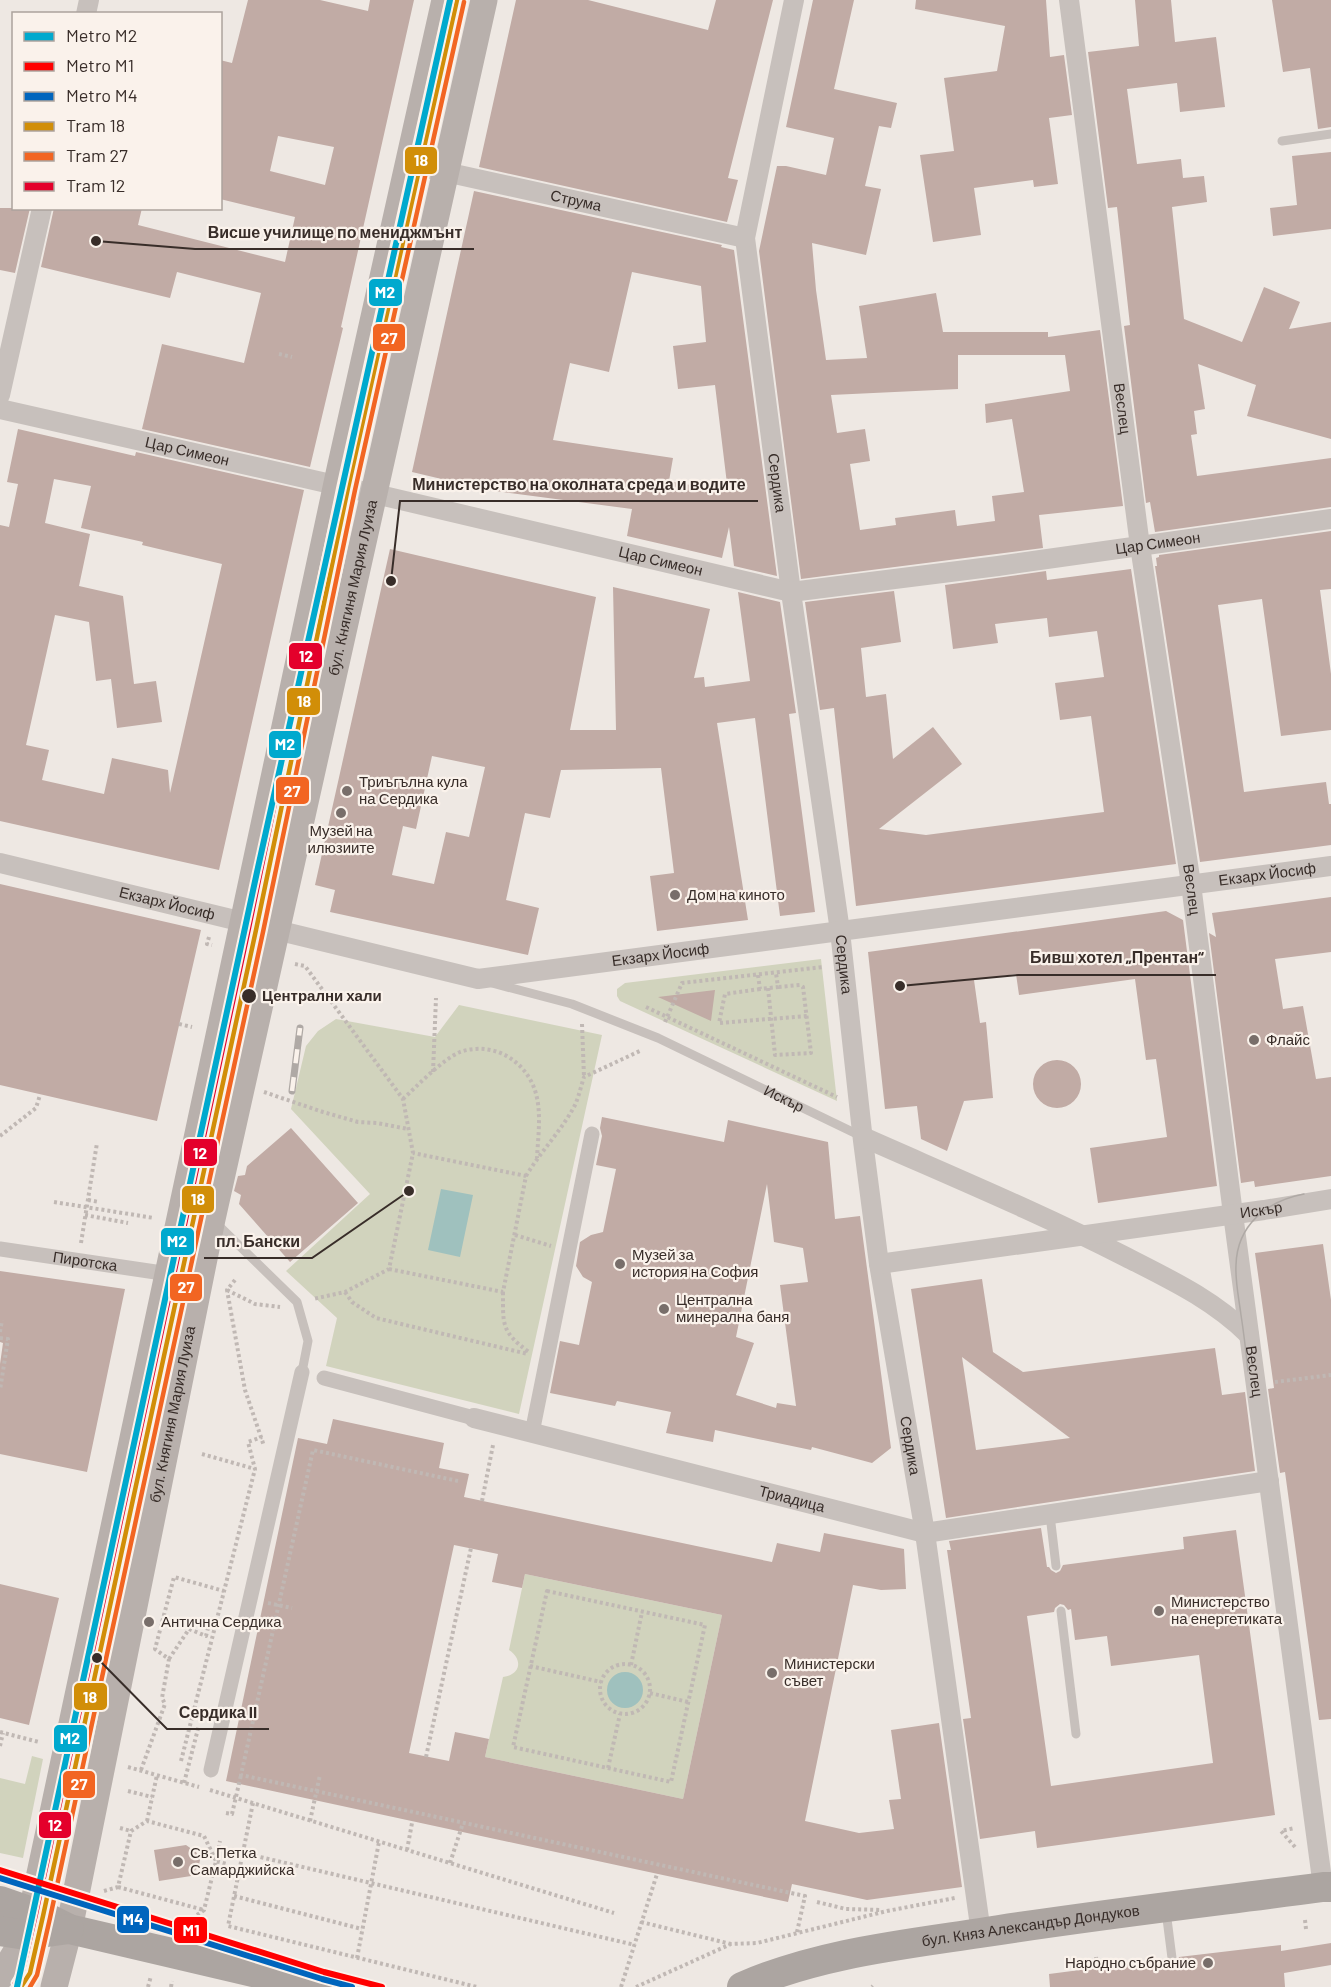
<svg xmlns="http://www.w3.org/2000/svg" width="1331" height="1987" viewBox="0 0 1331 1987" font-family="Barlow,sans-serif">
<style>
.green{fill:#d1d3bd}
.water{fill:#9fc1be}
.building{fill:#c1aba5;fill-rule:evenodd}
.lines{fill:none;stroke-linecap:round;stroke-linejoin:round}
.path{stroke:#c0b8b4;stroke-width:4;stroke-dasharray:3 3;stroke-linecap:butt}
.service{stroke:#c7c0bc;stroke-width:9}
.pedestrian{stroke:#c7c0bc;stroke-width:15}
.minor{stroke:#c7c0bc;stroke-width:20}
.secondary{stroke:#b8b0ac;stroke-width:27}
.primary{stroke:#aca5a1;stroke-width:30}
.tram{stroke:#afa9a5;stroke-width:1.5}
.rail-casing{stroke:#afa9a5;stroke-width:7}
.rail{stroke:#faf2eb;stroke-width:4.5;stroke-dasharray:14;stroke-linecap:butt}
.tram-1-casing{stroke:#faf2eb;stroke-width:9}
.tram-2-casing{stroke:#faf2eb;stroke-width:9}
.tram-3-casing{stroke:#faf2eb;stroke-width:9}
.tram-1{stroke:#d18e08;stroke-width:4.5}
.tram-2{stroke:#f26522;stroke-width:4.5}
.tram-3{stroke:#e4002b;stroke-width:4.5}
.metro-1-casing{stroke:#faf2eb;stroke-width:10}
.metro-2-casing{stroke:#faf2eb;stroke-width:10}
.metro-3-casing{stroke:#faf2eb;stroke-width:10}
.metro-1{stroke:#00a9ce;stroke-width:6}
.metro-2{stroke:#f00;stroke-width:6}
.metro-3{stroke:#0065bd;stroke-width:6}
.poi-dot{fill:#786e6a;stroke:#faf2eb;stroke-width:2}
.stop-dot{fill:#382d29;stroke:#faf2eb;stroke-width:2}
.labels{text-anchor:middle;stroke-width:4.5;stroke-linejoin:round;paint-order:stroke}
.street-label{font-size:15px;fill:#382d29;stroke:#faf2eb}
.poi-label{font-size:15px;fill:#382d29;stroke:#faf2eb;text-anchor:start}
.stop-label{font-size:15px;font-weight:bold;fill:#382d29;stroke:#faf2eb;text-anchor:start}
.leader{fill:none;stroke:#382d29;stroke-width:2}
.callout-dot{fill:#382d29;stroke:#faf2eb;stroke-width:2}
.callout-label{font-size:16px;text-anchor:middle;font-weight:bold;fill:#382d29;stroke:#faf2eb;stroke-width:4.5;stroke-linejoin:round;paint-order:stroke}
.line-badge{stroke:#faf2eb;stroke-width:2}
.badge-label{font-size:16px;text-anchor:middle;font-weight:bold;fill:#fff}
</style>
<rect width="100%" height="100%" fill="#eee8e3"/>
<path class="green" d="M821,959L837,1101L620,1001L617,996V989L625,983Z
M459,1005L602,1035L519,1414L326,1366L337,1318L286,1271L370,1194L291,1109L306,1046L318,1031L336,1019L435,1037Z
M525,1574L722,1615L683,1799L485,1757L503,1677C521,1675 523,1659 509,1650Z
M32,1756L43,1759L23,1858L0,1853V1778L25,1784Z"/>
<path class="water" d="M441,1189L473,1195L460,1257L428,1250Z
M607 1690a18 18 0 1 1 36 0a18 18 0 1 1-36 0Z"/>
<path class="building" d="M248,0H320L368,11L370,0H414L341,327L343,328L310,467L142,429L162,344L244,363L261,293L177,272L170,298L41,267L54,208H142L138,225L285,262L295,217L220,199V60L232,63ZM278,136L334,147L325,185L270,171Z
M516,0H588L708,30L716,0H773L728,178L738,180L727,222L479,167Z
M813,0H854L834,89L897,103L891,128L879,126L865,186L881,189L866,255L812,243L816,290L826,360L867,358L859,306L936,293L943,332H1048V337L1100,330L1123,506L1039,515L1043,548L801,579L759,251L777,166H786L826,175L834,138L786,127ZM958,355H1065L1070,391L985,404L986,423L1012,419L1024,492L992,496L995,521L957,526L955,510L895,518L896,525L860,530L850,464L870,461L865,429L837,433L831,395L958,389Z
M916,0H1046L1050,57L1064,55L1072,115L1049,118L1058,184L1034,187L1033,180L974,188L981,235L933,242L920,155L954,151L944,78L997,71L1005,26L915,9Z
M1135,0H1171L1175,42L1216,37L1225,107L1180,112L1177,83L1127,89L1137,164L1181,159L1183,178L1204,176L1207,202L1172,207L1184,319L1242,342L1264,287L1300,302L1289,329L1331,322V439L1247,416L1256,385L1198,364L1205,409L1194,411L1197,434L1191,435L1197,476L1331,458V507L1155,532L1150,502L1146,503L1124,326L1130,325L1117,207L1108,208L1088,52L1139,46Z
M1272,0H1331V127L1318,129L1310,68L1283,72Z
M1331,152V229L1273,236L1270,208L1297,205L1292,156Z
M474,191L722,245L721,247L734,250L777,576L734,566L729,527L722,558L627,536L632,509L488,490L412,472ZM632,272L701,286L706,342L673,346L678,389L715,385L728,492L669,481L673,458L553,440L570,363L609,372Z
M0,208H30L15,273L0,270Z
M18,429L135,456L136,452L304,490L219,870L0,821V525L9,527L18,484L7,482ZM54,479L91,486L81,528L143,542L142,545L222,564L170,793L168,770L112,758L104,794L42,780L49,750L26,745L55,615L89,622L96,681L111,679L117,728L162,722L156,681L134,684L123,596L79,586L90,534L45,523Z
M1331,531V589L1320,590L1331,674V730L1281,736L1262,599L1218,605L1244,792L1326,782L1329,804H1331V845L1200,862L1155,566H1157L1156,558L1159,557V555Z
M390,549L596,597L570,730H616L613,587L710,609L694,678L704,677L705,687L750,681L738,592L780,602L796,713L789,714L815,912L780,916L755,718L717,723L748,920L657,931L650,876L674,873L661,768L561,770L550,818L525,813L506,900L539,908L528,955L330,912L335,890L315,885ZM432,756L485,767L469,837L446,832L434,884L392,875L403,826L416,829Z
M1131,569L1176,864L856,906L834,708L820,710L805,602L894,591L901,642L861,648L866,697L886,694L893,759L933,727L962,764L879,829L926,835L1104,812L1091,716L1060,720L1055,683L1104,677L1097,631L1049,637L1047,618L995,624L998,643L953,649L945,585L1046,571L1047,580Z
M0,884L201,930L157,1121L0,1085Z
M1331,897V952L1275,959L1283,1009L1303,1006L1316,1079L1331,1077V1176L1255,1187L1254,1181L1241,1183L1209,933L1216,937L1212,913Z
M1166,911L1183,920L1217,1186L1098,1203L1090,1148L1167,1137L1156,1059L1146,1060L1135,979L1019,995L1016,974L974,980L980,1023L986,1022L993,1098L964,1101L947,1151L921,1139L917,1106L885,1109L868,952Z
M715,990L711,1021L658,997Z
M1033 1084a24 24 0 1 1 48 0a24 24 0 1 1-48 0Z
M602,1117L724,1142L728,1120L828,1142L835,1219L860,1216L891,1448L872,1463L812,1447L811,1450L715,1430L713,1442L666,1433L671,1412L617,1401L615,1406L550,1393L560,1341L579,1345L592,1282L583,1277L576,1266L580,1242L591,1235L603,1232L616,1169L596,1165L602,1136L600,1128ZM767,1184L774,1242L803,1248L808,1282L780,1285L796,1406L777,1403L776,1408L736,1395L754,1343L736,1337Z
M291,1128L358,1203L290,1262L239,1204L241,1195L234,1191L238,1176L245,1175L247,1166Z
M1323,1244L1331,1300V1719L1319,1720L1285,1472L1280,1473L1268,1389L1274,1388L1255,1253Z
M0,1271L125,1289L87,1472L0,1454V1364L3,1343L0,1342Z
M982,1279L993,1352L1023,1372L1215,1348L1222,1395L1245,1392L1255,1471L946,1518L911,1289ZM962,1357L1070,1438L976,1450Z
M333,1419L444,1443L439,1468L469,1474L464,1497L772,1562L777,1543L820,1552L824,1533L904,1549L906,1589L881,1590L853,1585L805,1821L859,1833L894,1829L889,1800L901,1799L891,1730L939,1723L962,1887L867,1900L792,1884L788,1902L226,1781L298,1438L327,1444ZM454,1545L498,1554L492,1582L522,1588L525,1574L722,1615L683,1799L485,1757L489,1739L455,1732L449,1761L409,1753Z
M1041,1528L1047,1567H1049L1051,1570L1056,1573L1060,1571L1063,1565L1184,1549L1183,1537L1236,1530L1275,1815L1037,1848L1035,1831L980,1839L963,1719L971,1718L947,1550H951L949,1541ZM1060,1604L1064,1605L1068,1610L1071,1609L1075,1640L1107,1636L1111,1666L1199,1655L1213,1763L1051,1786L1027,1616L1054,1612L1055,1608Z
M0,1584L59,1598L29,1725L0,1718Z
M186,1845L196,1852L200,1860L199,1865L191,1876L159,1881L154,1850Z
M1331,1943V1965L1284,1973L1285,1987H1050L1049,1974L1165,1959L1167,1963L1172,1965L1177,1963L1179,1957L1281,1945V1951Z"/>
<g class="lines">
<path class="path" d="M279,354L292,357
M209,937L207,944L212,945
M295,964L305,966L403,1099L413,1153L389,1269L345,1292L313,1299
M758,975L760,989L778,987L776,973
M768,988L775,1055L811,1053L803,987L800,985L778,987
M760,989L725,994L719,1023L807,1016
M646,1007L837,1097
M665,1022L682,983L823,967
M179,1024L192,1027
M582,1024L584,1077
M433,1072L436,998
M264,1092L323,1112L358,1122L377,1123L408,1129
M403,1099C417,1086 443,1059 460,1052C495,1040 530,1063 537,1098C541,1117 538,1138 537,1158
M0,1136L36,1108L40,1095
M526,1176C541,1151 562,1130 575,1105C579,1096 581,1086 584,1077L642,1050
M88,1200L99,1202
M54,1202L154,1218
M85,1215L128,1223
M515,1235L551,1246
M81,1243L97,1143
M389,1269L503,1292L526,1176L413,1153
M235,1280L227,1290L245,1390L264,1446
M227,1290L255,1304L280,1307
M345,1292L352,1302L376,1318L528,1354
M503,1292C503,1324 501,1332 529,1352
M0,1332L2,1320
M0,1338L8,1339L0,1390
M1275,1382L1331,1375
M202,1454L255,1469
M458,1481L313,1450L241,1775L805,1896L797,1932
M482,1501L493,1445
M547,1591L705,1625L671,1782L513,1747Z
M268,1603L292,1608
M169,1659L189,1629L206,1636L209,1624L215,1626
M600 1689a25 25 0 1 1 50 0a25 25 0 1 1-50 0Z
M631,1665L642,1612
M530,1666L601,1682
M650,1693L688,1702
M0,1732L39,1742
M0,1746L3,1733
M426,1757L471,1548
M181,1761L255,1469L248,1442L262,1437
M128,1767L199,1787
M608,1768L620,1714
M141,1770L165,1704L162,1698L169,1659L155,1649L174,1577L224,1591
M184,1783L199,1725
M210,1790L614,1913
M128,1791L152,1797
M253,1803L228,1926L477,1987
M226,1813L232,1814L241,1775
M147,1821L157,1775
M310,1821L320,1775
M120,1828L131,1831
M1295,1847L1281,1831L1295,1828
M407,1850L412,1823
M243,1853L635,1945
M216,1860L220,1841
M450,1863L463,1823
M118,1887L204,1910
M104,1891L118,1887L131,1831L147,1821L204,1836L216,1861
M234,1896L362,1929
M817,1902L846,1909L882,1910
M197,1915L204,1910L216,1861L227,1864
M1305,1920L1306,1929
M641,1922L731,1944
M1096,1957L1097,1968
M357,1958L379,1842
M148,1987L151,1976
M171,1987L172,1981
M621,1987L657,1874
M636,1987L731,1944L757,1943L887,1911L955,1898
M872,1987L873,1986"/>
<g class="service">
<path d="M1282,141L1331,134"/>
<path id="s1" d="M492,983L572,1004L658,1038L863,1137"/>
<path d="M215,1222L297,1302L308,1341L302,1372"/>
<path d="M1050,1515L1056,1566"/>
<path d="M1061,1611L1076,1734"/>
<path d="M1166,1911L1172,1958"/>
<path d="M28,1944L35,1974L29,1987"/>
</g>
<g class="pedestrian">
<path id="s2" d="M0,1249L169,1274"/>
<path d="M324,1378L474,1418"/>
<path d="M532,1433L592,1134"/>
<path d="M211,1770L302,1372"/>
</g>
<g class="minor">
<path id="s3" d="M794,0L745,238L791,592L840,931L863,1141L879,1264L925,1533L981,1933"/>
<path id="s4" d="M1069,0L1140,546L1191,884L1233,1214L1323,1887"/>
<path d="M86,14L89,0"/>
<path id="s5" d="M409,164L745,238"/>
<path d="M0,395L42,208"/>
<path id="s6" d="M0,409L388,497L791,592L998,566L1331,519"/>
<path id="s7" d="M0,863L478,979L1331,866"/>
<path d="M863,1137C951,1176 1040,1213 1126,1257C1171,1280 1212,1299 1249,1335"/>
<path id="s8" d="M879,1264L1264,1210L1331,1199"/>
<path id="s9" d="M474,1418L925,1533L1269,1481"/>
</g>
<g class="secondary">
<path d="M0,1977C16,1954 25,1939 32,1911L340,469L445,0"/>
<path id="s10" d="M54,1987L69,1929L212,1219L484,0"/>
</g>
<g class="primary">
<path d="M0,1901L43,1916L69,1929L317,1987"/>
<path d="M0,1931L26,1935L69,1929"/>
<path id="s11" d="M742,1987C817,1954 900,1945 980,1933C1094,1915 1209,1902 1323,1887H1331"/>
</g>
<path class="tram" d="M1248,1371C1246,1352 1244,1334 1241,1315C1239,1299 1235,1281 1236,1265C1237,1225 1267,1201 1304,1194"/>
<g class="rail-casing">
<path id="rail" d="M292,1091L300,1028"/>
</g>
<use href="#rail" class="rail"/>
<g class="tram-1-casing">
<path id="tram-1" d="M21,1987L30,1973L43,1916L256,930L348,488L457,0"/>
</g>
<g class="tram-2-casing">
<path id="tram-2" d="M30,1987L37,1975L50,1918L263,932L355,490L464,2"/>
</g>
<g class="tram-3-casing">
<path id="tram-3" d="M15,1983L23,1970L36,1914L249,928L341,486L449,0"/>
</g>
<use href="#tram-1" class="tram-1"/>
<use href="#tram-2" class="tram-2"/>
<use href="#tram-3" class="tram-3"/>
<g class="metro-1-casing">
<path id="metro-1" d="M17,1987L257,872L450,0"/>
</g>
<g class="metro-2-casing">
<path id="metro-2" d="M0,1870L324,1972L382,1987"/>
</g>
<g class="metro-3-casing">
<path id="metro-3" d="M0,1878L322,1979L352,1987"/>
</g>
<use href="#metro-1" class="metro-1"/>
<use href="#metro-2" class="metro-2"/>
<use href="#metro-3" class="metro-3"/>
</g>
<g class="poi-dot">
<circle cx="347" cy="791" r="6"/>
<circle cx="341" cy="813" r="6"/>
<circle cx="675" cy="895" r="6"/>
<circle cx="1254" cy="1040" r="6"/>
<circle cx="620" cy="1264" r="6"/>
<circle cx="664" cy="1309" r="6"/>
<circle cx="1159" cy="1611" r="6"/>
<circle cx="149" cy="1622" r="6"/>
<circle cx="772" cy="1673" r="6"/>
<circle cx="178" cy="1862" r="6"/>
<circle cx="1208" cy="1963" r="6"/>
</g>
<circle class="stop-dot" cx="249" cy="996" r="8"/>
<g class="labels">
<g class="street-label">
<text dy="5" stroke="none"><textPath href="#s5" startOffset="171">Струма</textPath></text>
<text dy="5" stroke="none"><textPath href="#s4" startOffset="412">Веслец</textPath></text>
<text dy="5" stroke="none"><textPath href="#s6" startOffset="192">Цар Симеон</textPath></text>
<text dy="5" stroke="none"><textPath href="#s3" startOffset="490">Сердика</textPath></text>
<text dy="5" stroke="none"><textPath href="#s6" startOffset="1182">Цар Симеон</textPath></text>
<text dy="5" stroke="none"><textPath href="#s6" startOffset="678">Цар Симеон</textPath></text>
<text dy="5" stroke="none"><textPath href="#s10" startOffset="1431">бул. Княгиня Мария Луиза</textPath></text>
<text dy="5" stroke="none"><textPath href="#s7" startOffset="1288">Екзарх Йосиф</textPath></text>
<text dy="5" stroke="none"><textPath href="#s4" startOffset="898">Веслец</textPath></text>
<text dy="5" stroke="none"><textPath href="#s7" startOffset="172">Екзарх Йосиф</textPath></text>
<text dy="5" stroke="none"><textPath href="#s7" startOffset="676">Екзарх Йосиф</textPath></text>
<text dy="5" stroke="none"><textPath href="#s3" startOffset="976">Сердика</textPath></text>
<text dy="5" stroke="none"><textPath href="#s1" startOffset="315">Искър</textPath></text>
<text dy="5" stroke="none"><textPath href="#s8" startOffset="386">Искър</textPath></text>
<text dy="5" stroke="none"><textPath href="#s2" startOffset="86">Пиротска</textPath></text>
<text dy="5" stroke="none"><textPath href="#s4" startOffset="1384">Веслец</textPath></text>
<text dy="5" stroke="none"><textPath href="#s10" startOffset="585">бул. Княгиня Мария Луиза</textPath></text>
<text dy="5" stroke="none"><textPath href="#s3" startOffset="1462">Сердика</textPath></text>
<text dy="5" stroke="none"><textPath href="#s9" startOffset="328">Триадица</textPath></text>
<text dy="5" stroke="none"><textPath href="#s11" startOffset="296">бул. Княз Александър Дондуков</textPath></text>
</g>
<g class="poi-label">
<text x="359" y="787">Триъгълна кула<tspan x="359" dy="17">на Сердика</tspan></text>
<text x="341" y="836" text-anchor="middle">Музей на<tspan x="341" dy="17">илюзиите</tspan></text>
<text x="687" y="900">Дом на киното</text>
<text x="1266" y="1045">Флайс</text>
<text x="632" y="1260">Музей за<tspan x="632" dy="17">история на София</tspan></text>
<text x="676" y="1305">Централна<tspan x="676" dy="17">минерална баня</tspan></text>
<text x="1171" y="1607">Министерство<tspan x="1171" dy="17">на енергетиката</tspan></text>
<text x="161" y="1627">Антична Сердика</text>
<text x="784" y="1669">Министерски<tspan x="784" dy="17">съвет</tspan></text>
<text x="190" y="1858">Св. Петка<tspan x="190" dy="17">Самарджийска</tspan></text>
<text x="1196" y="1968" text-anchor="end">Народно събрание</text>
</g>
<g class="stop-label">
<text x="262" y="1001">Централни хали</text>
</g>
</g>
<path class="leader" d="M96 241L195 249H474M391 581L400 501H758M900 986L1018 975H1216M409 1191L312 1258H204M97 1658L167 1729H269"/>
<g class="callout-dot">
<circle cx="96" cy="241" r="6"/>
<circle cx="391" cy="581" r="6"/>
<circle cx="900" cy="986" r="6"/>
<circle cx="409" cy="1191" r="6"/>
<circle cx="97" cy="1658" r="6"/>
</g>
<g class="callout-label">
<text x="335" y="238">Висше училище по мениджмънт</text>
<text x="579" y="490">Министерство на околната среда и водите</text>
<text x="1117" y="963">Бивш хотел „Прентан“</text>
<text x="258" y="1247">пл. Бански</text>
<text x="218" y="1718">Сердика II</text>
</g>
<g class="line-badge">
<rect x="404" y="146" width="34" height="29" rx="6" fill="#d18e08"/>
<rect x="368" y="278" width="35" height="29" rx="6" fill="#00a9ce"/>
<rect x="372" y="323" width="34" height="29" rx="6" fill="#f26522"/>
<rect x="288" y="642" width="35" height="28" rx="6" fill="#e4002b"/>
<rect x="286" y="687" width="35" height="29" rx="6" fill="#d18e08"/>
<rect x="268" y="730" width="34" height="29" rx="6" fill="#00a9ce"/>
<rect x="275" y="776" width="35" height="29" rx="6" fill="#f26522"/>
<rect x="183" y="1138" width="35" height="29" rx="6" fill="#e4002b"/>
<rect x="181" y="1185" width="34" height="29" rx="6" fill="#d18e08"/>
<rect x="160" y="1227" width="35" height="29" rx="6" fill="#00a9ce"/>
<rect x="169" y="1273" width="34" height="29" rx="6" fill="#f26522"/>
<rect x="73" y="1682" width="35" height="29" rx="6" fill="#d18e08"/>
<rect x="53" y="1724" width="35" height="29" rx="6" fill="#00a9ce"/>
<rect x="62" y="1770" width="34" height="29" rx="6" fill="#f26522"/>
<rect x="38" y="1811" width="34" height="28" rx="6" fill="#e4002b"/>
<rect x="116" y="1905" width="34" height="29" rx="6" fill="#0065bd"/>
<rect x="173" y="1916" width="35" height="28" rx="6" fill="#f00"/>
</g>
<g class="badge-label">
<text x="421" y="166">18</text>
<text x="385" y="298">M2</text>
<text x="389" y="344">27</text>
<text x="306" y="662">12</text>
<text x="304" y="707">18</text>
<text x="285" y="750">M2</text>
<text x="292" y="797">27</text>
<text x="200" y="1159">12</text>
<text x="198" y="1205">18</text>
<text x="177" y="1247">M2</text>
<text x="186" y="1293">27</text>
<text x="90" y="1703">18</text>
<text x="70" y="1744">M2</text>
<text x="79" y="1790">27</text>
<text x="55" y="1831">12</text>
<text x="133" y="1925">M4</text>
<text x="191" y="1936">M1</text>
</g>
<rect x="12" y="12" width="210" height="198" fill="#faf2eb" stroke="#aca39d" stroke-width="1.5"/>
<rect x="24" y="32" width="30" height="9" fill="#00a9ce" stroke="#aca39d" stroke-width="1.5"/>
<text x="66" y="42" font-size="18" fill="#382d29">Metro M2</text>
<rect x="24" y="62" width="30" height="9" fill="#ff0000" stroke="#aca39d" stroke-width="1.5"/>
<text x="66" y="72" font-size="18" fill="#382d29">Metro M1</text>
<rect x="24" y="92" width="30" height="9" fill="#0065bd" stroke="#aca39d" stroke-width="1.5"/>
<text x="66" y="102" font-size="18" fill="#382d29">Metro M4</text>
<rect x="24" y="122" width="30" height="9" fill="#d18e08" stroke="#aca39d" stroke-width="1.5"/>
<text x="66" y="132" font-size="18" fill="#382d29">Tram 18</text>
<rect x="24" y="152" width="30" height="9" fill="#f26522" stroke="#aca39d" stroke-width="1.5"/>
<text x="66" y="162" font-size="18" fill="#382d29">Tram 27</text>
<rect x="24" y="182" width="30" height="9" fill="#e4002b" stroke="#aca39d" stroke-width="1.5"/>
<text x="66" y="192" font-size="18" fill="#382d29">Tram 12</text>
</svg>
